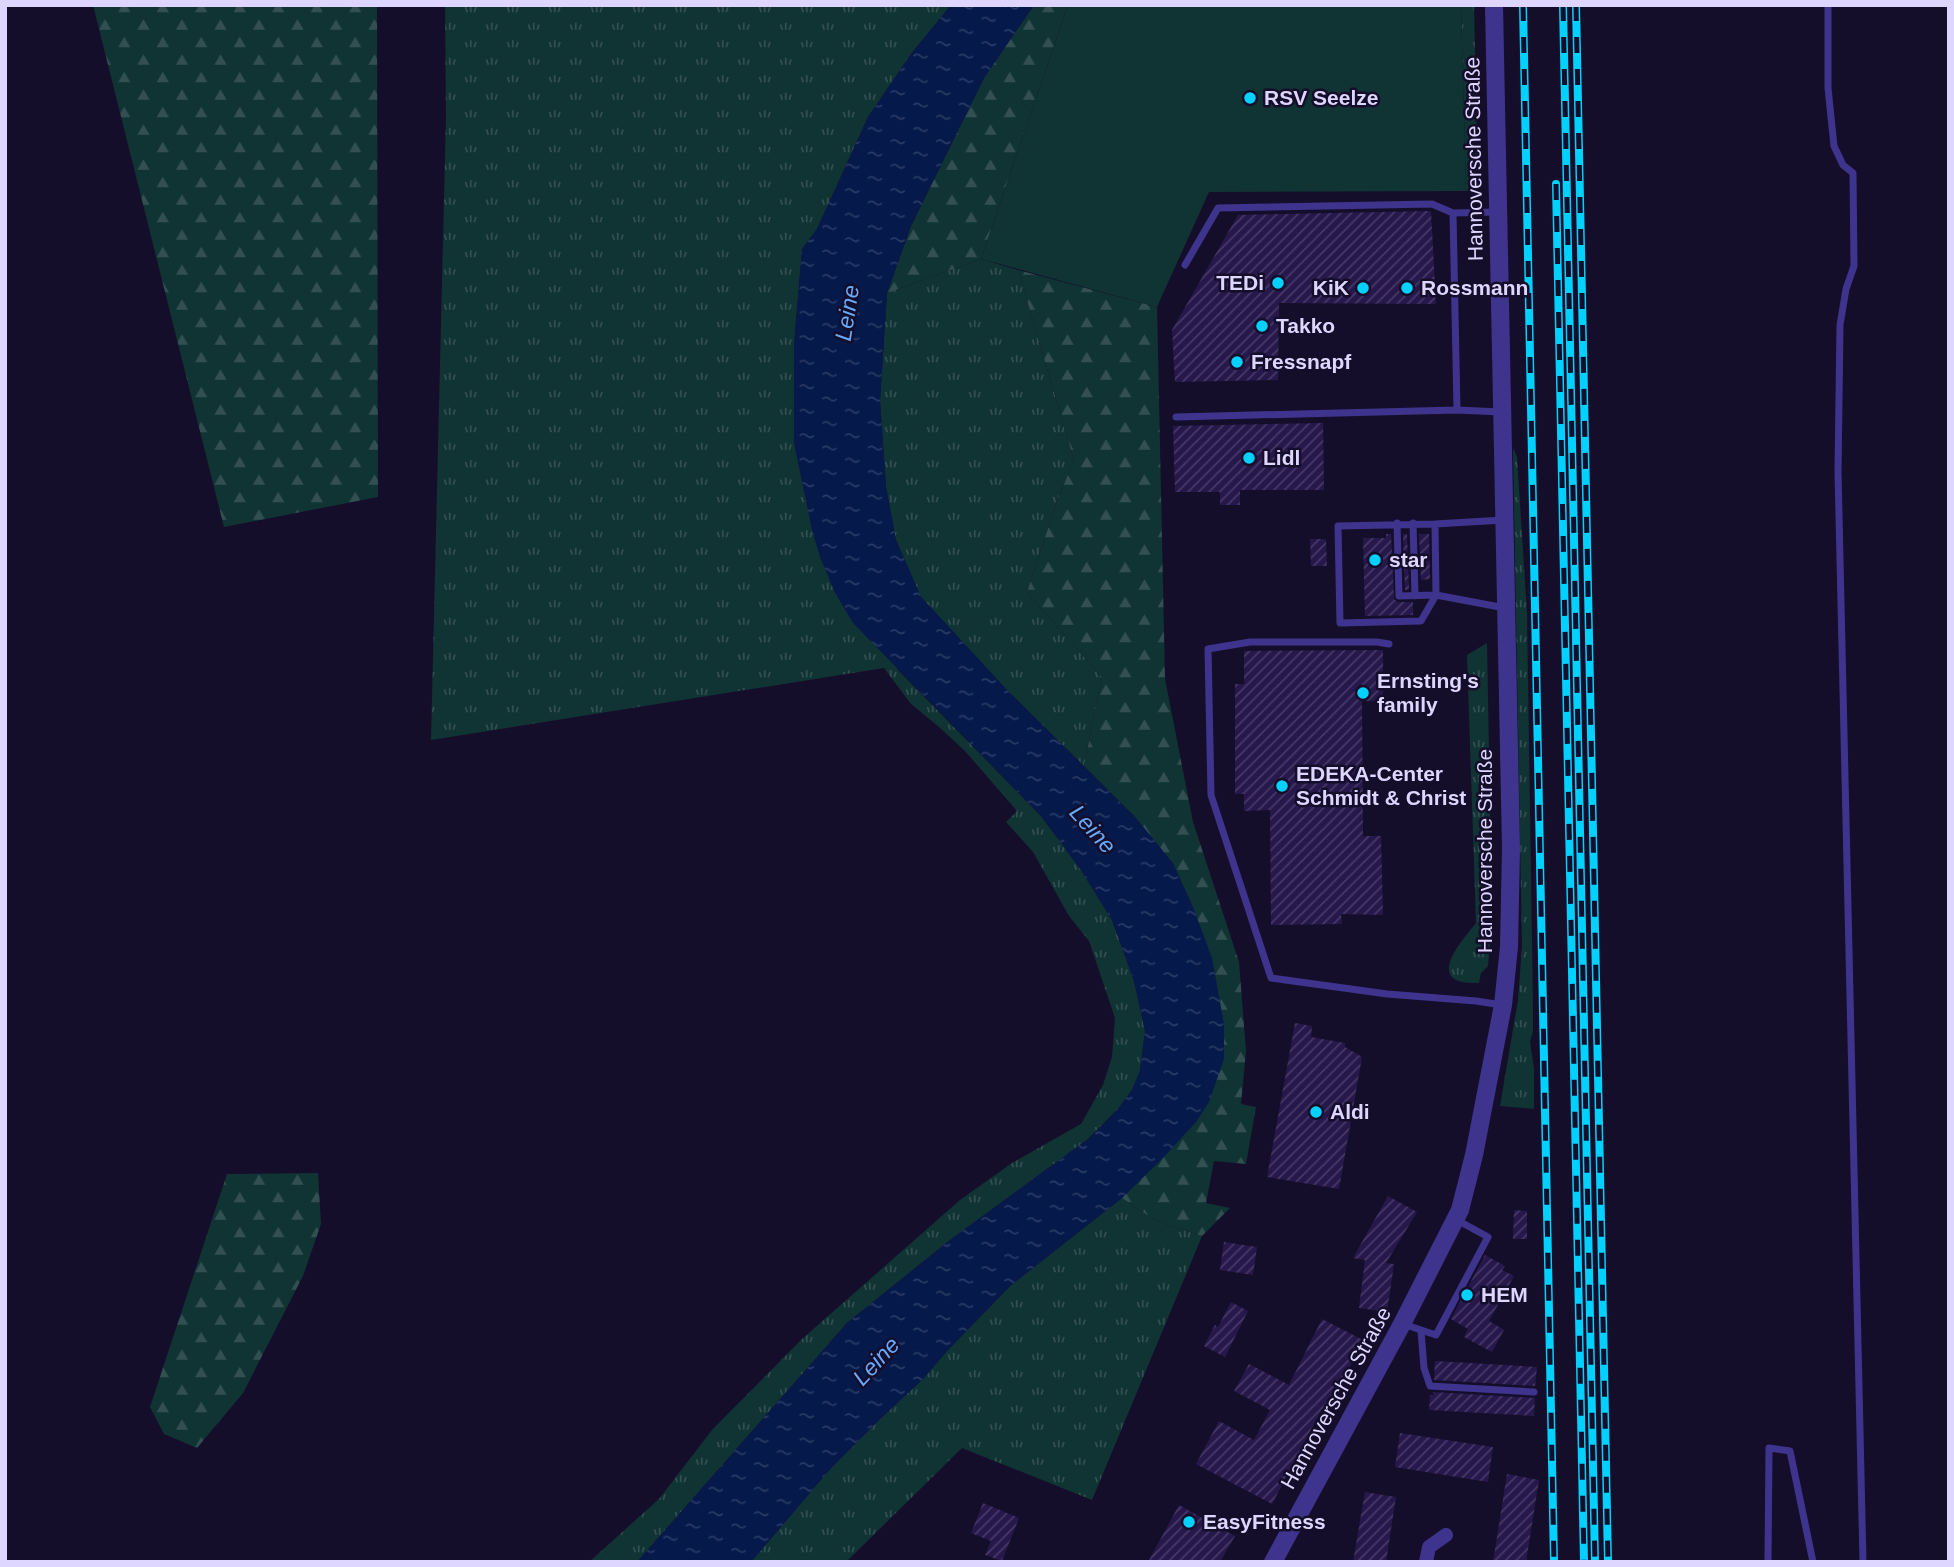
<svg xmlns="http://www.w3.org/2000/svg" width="1954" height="1567" viewBox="0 0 1954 1567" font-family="Arial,sans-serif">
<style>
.grass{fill:url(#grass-tufts)}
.forest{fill:url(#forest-firs)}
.pitch{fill:#103334}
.water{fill:url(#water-ripples)}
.building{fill:url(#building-hatch)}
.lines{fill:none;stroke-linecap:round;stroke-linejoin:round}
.service{stroke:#3f348d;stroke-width:7}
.minor{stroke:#3f348d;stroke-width:14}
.tertiary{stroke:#3f348d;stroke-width:18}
.rail-casing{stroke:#02d1ff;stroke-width:8}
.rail{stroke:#150e2a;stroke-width:5;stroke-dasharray:16;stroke-linecap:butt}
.poi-dot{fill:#02d1ff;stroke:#150e2a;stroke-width:2.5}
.labels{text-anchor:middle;stroke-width:5;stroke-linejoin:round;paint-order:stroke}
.poi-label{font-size:21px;font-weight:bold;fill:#ded6ff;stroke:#150e2a;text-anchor:start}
.street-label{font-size:21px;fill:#ded6ff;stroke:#150e2a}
.water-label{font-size:23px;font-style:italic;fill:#64abff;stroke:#150e2a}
</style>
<defs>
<pattern id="grass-tufts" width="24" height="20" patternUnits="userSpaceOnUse" patternTransform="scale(1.75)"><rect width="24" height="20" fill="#103334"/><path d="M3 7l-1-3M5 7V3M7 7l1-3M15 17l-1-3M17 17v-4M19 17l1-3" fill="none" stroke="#325052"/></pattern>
<pattern id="forest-firs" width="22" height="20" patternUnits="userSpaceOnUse" patternTransform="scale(1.75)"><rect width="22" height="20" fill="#103334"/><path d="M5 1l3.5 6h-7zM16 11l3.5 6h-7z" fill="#325052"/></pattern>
<pattern id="water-ripples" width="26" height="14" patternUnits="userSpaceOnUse" patternTransform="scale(1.75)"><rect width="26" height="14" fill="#05194b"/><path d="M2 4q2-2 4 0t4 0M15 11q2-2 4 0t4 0" fill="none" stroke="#293a66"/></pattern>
<pattern id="building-hatch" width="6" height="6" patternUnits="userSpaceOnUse" patternTransform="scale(1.75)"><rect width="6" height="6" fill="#27184c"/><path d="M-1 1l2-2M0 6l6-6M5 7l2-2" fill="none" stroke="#463967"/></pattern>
</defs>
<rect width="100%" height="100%" fill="#150e2a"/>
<path class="grass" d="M445,5H951L911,54L868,117L817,229L802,249L794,345V442L811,524L898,670L1041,816L1081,870L1112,920L1134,981L1145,1031L1140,1071L1132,1090L1118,1109L1088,1139L950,1240L847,1323L637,1562H589L659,1499L712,1430L802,1339L960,1200L1012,1163L1081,1124L1103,1085L1112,1057L1115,1018L1089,941L1069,916L1033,852L1006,822L1017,811L965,751L939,727L911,704L884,668L431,740L446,116Z
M1461,5H1474L1478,191H1466Z
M981,259L1018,270L1074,460L1057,501L1027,592L1102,677L1084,766L1007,690L921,597L896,540L886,487L880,401L887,293Z
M1513,448L1517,457L1527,614L1533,1007V1031L1530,1042L1534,1069V1109L1500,1106L1518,1000L1522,947Z
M1487,643L1492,917L1488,966L1481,973L1479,983C1423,985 1459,944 1476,923L1467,655Z
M1122,1198L1156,1221L1202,1236L1092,1500L962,1448L846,1562H751L831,1468L880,1419L923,1379L947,1351L1010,1286Z"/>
<path class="forest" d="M93,5H377L378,497L224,527Z
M1034,5H1068L981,259L887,293L911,226L984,78Z
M1018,270L1157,307L1165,679L1193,822L1239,962L1246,1051L1241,1104L1256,1107L1246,1164L1214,1161L1206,1203L1230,1208L1202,1236L1156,1221L1122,1198L1196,1122L1136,818L1084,766L1102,677L1027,592L1057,501L1074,460Z
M318,1173L321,1224L303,1276L243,1393L197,1448L164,1434L150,1407L227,1174Z"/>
<path class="pitch" d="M1068,5H1461L1466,191L1209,192L1157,307L981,259Z"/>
<path class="water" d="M951,5H1034L984,78L911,226L887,293L880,401L886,487L896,540L921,597L1007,690L1136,818L1173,863L1193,907L1212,958L1224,1024V1059L1209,1102L1196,1122L1164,1157L1122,1198L1010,1286L947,1351L923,1379L880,1419L831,1468L751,1562H637L847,1323L950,1240L1088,1139L1118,1109L1132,1090L1140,1071L1145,1031L1134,981L1112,920L1081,870L1041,816L853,623L835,593L820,557L812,530L794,442V345L802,249L817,229L868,117L911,54Z"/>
<path class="building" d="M1431,211L1436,304L1279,303L1278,380L1175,382L1172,330L1238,215Z
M1323,423L1324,490H1240V505H1220V492H1175L1173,426Z
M1386,534H1391L1394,599L1398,602H1413V615L1365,616L1363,538H1386Z
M1403,534H1407L1409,590H1405Z
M1419,534H1429L1430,579L1421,580Z
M1310,539H1326L1327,566H1311Z
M1383,650V701H1362L1363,836H1381L1383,915L1341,914L1342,924L1271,925L1270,810L1244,811V794H1235V684H1244V651Z
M1295,1023L1312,1026L1311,1037L1345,1043V1047L1362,1057L1339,1189L1267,1177Z
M1388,1196L1417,1212L1386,1263L1394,1264L1387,1312L1359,1308L1365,1260L1353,1258Z
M1514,1210L1527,1211V1239H1513Z
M1224,1242L1257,1247L1253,1275L1220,1270Z
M1485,1255L1505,1266L1502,1270L1514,1276L1489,1321L1504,1330L1492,1352L1464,1337L1468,1329L1451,1319Z
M1231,1302L1248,1311L1225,1357L1204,1346L1215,1325L1218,1327Z
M1322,1319L1363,1340L1331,1404H1328L1327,1411L1322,1409L1272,1504L1196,1464L1219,1421L1254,1440L1270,1410L1234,1391L1249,1364L1289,1385Z
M1435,1361L1537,1367L1535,1386L1434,1380Z
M1433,1392L1535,1398L1534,1416L1429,1410L1430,1395H1433Z
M1400,1433L1493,1447L1488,1482L1395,1467Z
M1507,1474L1539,1480L1526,1562H1493Z
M1365,1492L1396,1497L1386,1562H1353Z
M983,1503L1019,1518L1002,1561L985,1555L991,1541L971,1533Z
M1179,1505L1235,1536L1220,1562H1148Z"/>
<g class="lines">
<path class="service" d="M1828,5V88L1834,146L1843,165L1853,173L1854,266L1846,289L1840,325L1838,472L1863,1562
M1453,213L1457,410
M1185,265L1218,208L1432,204L1453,213L1496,212
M1176,417L1457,410L1501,412
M1397,523L1399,596L1436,595L1505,608
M1413,523L1415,596
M1435,524L1436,595L1421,621L1340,623L1338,526L1435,524L1504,520
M1389,644L1377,642H1250L1208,649L1211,795L1271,978L1387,994L1476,1001L1502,1005
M1403,1324L1436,1335L1488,1237L1457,1220
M1421,1331L1424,1368L1430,1386L1534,1392
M1768,1562L1769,1448L1790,1451L1813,1562"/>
<path class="minor" d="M1426,1562L1429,1547L1446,1535"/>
<path class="tertiary" d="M1273,1562L1402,1324L1460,1210L1474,1155L1503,1005L1509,947L1511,849L1494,5"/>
<g class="rail-casing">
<path id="rail" d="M1523,5L1554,1562
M1563,5L1595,1562
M1576,5L1608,1562
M1556,184L1584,1562"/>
</g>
<use href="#rail" class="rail"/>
</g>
<g class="poi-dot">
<circle cx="1250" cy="98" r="7"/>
<circle cx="1278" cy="283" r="7"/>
<circle cx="1363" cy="288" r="7"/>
<circle cx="1407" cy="288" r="7"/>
<circle cx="1262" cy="326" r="7"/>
<circle cx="1237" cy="362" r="7"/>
<circle cx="1249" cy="458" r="7"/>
<circle cx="1375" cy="560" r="7"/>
<circle cx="1363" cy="693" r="7"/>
<circle cx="1282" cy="786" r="7"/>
<circle cx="1316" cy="1112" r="7"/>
<circle cx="1467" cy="1295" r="7"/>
<circle cx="1189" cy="1522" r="7"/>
</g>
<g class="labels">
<g class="poi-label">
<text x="1264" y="105">RSV Seelze</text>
<text x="1264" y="290" text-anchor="end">TEDi</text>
<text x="1349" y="295" text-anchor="end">KiK</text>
<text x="1421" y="295">Rossmann</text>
<text x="1276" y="333">Takko</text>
<text x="1251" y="369">Fressnapf</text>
<text x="1263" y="465">Lidl</text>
<text x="1389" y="567">star</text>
<text x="1377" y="688">Ernsting's<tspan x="1377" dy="24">family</tspan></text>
<text x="1296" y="781">EDEKA-Center<tspan x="1296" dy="24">Schmidt &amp; Christ</tspan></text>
<text x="1330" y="1119">Aldi</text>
<text x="1481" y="1302">HEM</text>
<text x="1203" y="1529">EasyFitness</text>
</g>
<g class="street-label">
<text transform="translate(1474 159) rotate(-91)" y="7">Hannoversche Straße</text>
<text transform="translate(1485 851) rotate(-90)" y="7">Hannoversche Straße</text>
<text transform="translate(1336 1398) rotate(-61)" y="7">Hannoversche Straße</text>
</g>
<g class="water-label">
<text transform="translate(847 313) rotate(-81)" y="8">Leine</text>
<text transform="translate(1093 829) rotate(48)" y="8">Leine</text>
<text transform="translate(876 1361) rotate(-47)" y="8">Leine</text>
</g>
</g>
<rect width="1954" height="1567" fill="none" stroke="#ded6ff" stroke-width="14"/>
</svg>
